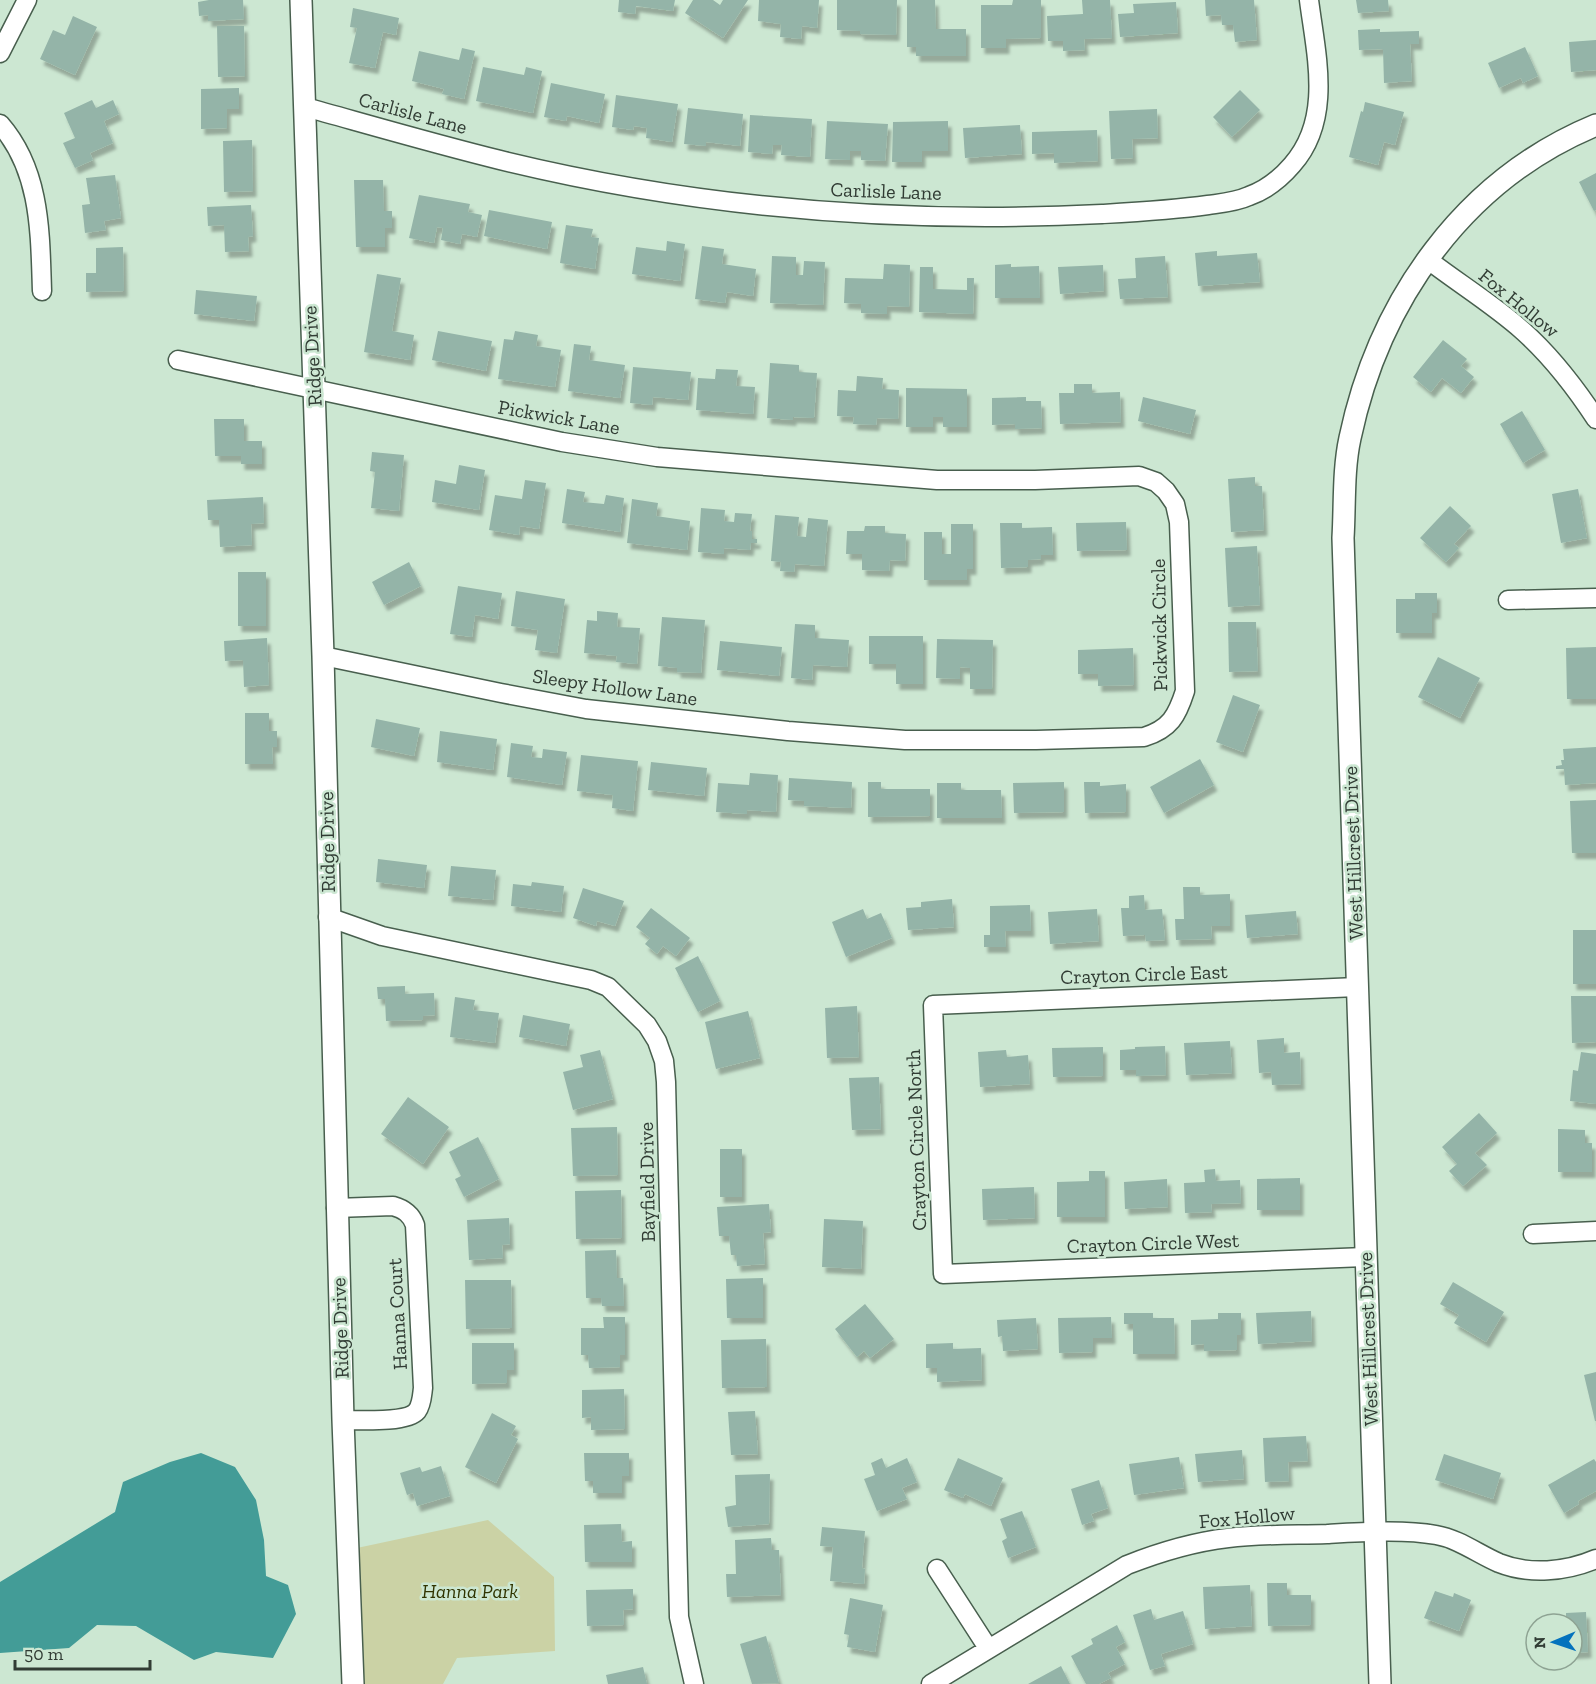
<svg xmlns="http://www.w3.org/2000/svg" width="1596" height="1684" viewBox="0 0 1596 1684" font-family="'Zilla Slab',serif">
<style>
.green{fill:#cbd2a5}
.water{fill:#439c97}
.building{fill:#94b4a8;filter:url(#shadow)}
.lines{fill:none;stroke-linecap:round;stroke-linejoin:round}
.minor-casing{stroke:#485f4e;stroke-width:21}
.tertiary-casing{stroke:#485f4e;stroke-width:24}
.minor{stroke:#fff;stroke-width:18}
.tertiary{stroke:#fff;stroke-width:21}
.labels{text-anchor:middle;stroke-width:5;stroke-linejoin:round;paint-order:stroke}
.street-label{font-size:20px;fill:#313c34;stroke:#cce7d2}
.park-label{font-size:20px;font-style:italic;fill:#303401;stroke:#cce7d2}
</style>
<defs>
<filter id="shadow"><feDropShadow dx="3.5" dy="6" stdDeviation="1.5" flood-color="#0004"/></filter>
</defs>
<rect width="100%" height="100%" fill="#cce7d2"/>
<path class="green" d="M488,1520L554,1577L555,1651L457,1658L443,1684H362L357,1548Z"/>
<path class="water" d="M201,1453L235,1467L256,1500L264,1540L266,1576L288,1585L296,1614L273,1658L216,1652L194,1660L136,1626L97,1625L69,1648L0,1653V1582L115,1512L123,1482L170,1462Z"/>
<path class="building" d="M209,0H243L244,19L208,21V15L199,16L198,2Z
M619,0H675L673,11L636,6L635,14L618,12Z
M693,0H713L720,5L723,0H748L723,38L685,13Z
M759,0H819L817,28L802,26L801,39L780,37L781,24L758,21Z
M837,0H897L896,35L860,34V31L837,30Z
M907,0H935L936,29H966V56H916V47H907Z
M1013,0H1041V38L1006,39V48H981V5H1012Z
M1082,0H1110L1112,38L1084,39L1085,50L1063,51V41H1048L1047,16L1083,14Z
M1205,0H1254L1257,40L1235,42L1233,25H1222L1221,15L1206,16Z
M1356,0H1388L1389,11L1358,13Z
M1176,2L1178,33L1120,37L1118,14L1134,13L1133,4Z
M353,8L399,18L396,35L383,32L375,68L349,63L357,28L350,27Z
M73,16L97,27L75,75L40,59L53,30L65,35Z
M217,26H244L245,76L218,77Z
M1380,29V32L1419,31V44H1410L1412,81L1384,83L1383,49L1359,50L1358,30Z
M1596,40V70L1571,72L1569,42Z
M1525,47L1538,76L1523,83L1521,78L1499,88L1488,63Z
M462,48L475,51L464,99L442,94L444,89L412,81L419,51L459,60Z
M483,67L524,75L526,67L542,71L533,113L476,101Z
M551,83L605,94L599,123L567,116L566,121L544,117Z
M239,88V109H227V128L201,129V89Z
M1240,90L1260,110L1232,137L1213,117Z
M616,95L678,104L672,142L646,138L647,128L634,126L633,130L612,127Z
M92,100L96,108L113,100L119,114L104,121L113,143L90,153L93,160L75,168L63,143L75,138L64,113Z
M1365,102L1404,112L1395,145L1384,142L1378,165L1349,157L1361,111L1363,112Z
M688,108L743,114L740,146L706,142V146L684,144Z
M1157,109L1158,138L1132,139L1133,158L1111,159L1109,111Z
M750,115L812,119L810,157L781,155L782,145H773L772,154L748,152Z
M827,121L888,124L885,161L861,160V151H850V160L825,159Z
M948,121V151H922V162H892L893,122Z
M1020,125L1022,154L965,158L963,128Z
M1097,130L1098,161L1054,163V153L1032,154V132Z
M252,140L253,191L224,192L223,141Z
M1596,173V210L1594,211L1579,182Z
M115,175L121,218L104,221L106,230L85,233L82,205L90,204L86,178Z
M354,180H383L384,211H392V228H385V247H356Z
M419,195L470,204L468,212L482,215L477,237L462,234L460,244L441,240L443,228L437,227L434,243L409,238Z
M251,205L253,236L248,237L249,251L225,252L224,225L208,226L207,207Z
M489,210L552,222L547,249L484,236Z
M566,225L593,229L591,237L599,238L595,269L560,263Z
M667,241L685,244L680,281L632,274L636,247L666,251Z
M702,246L724,249L722,264L756,269L753,296L727,292L725,303L695,299Z
M123,247L124,291L86,292V273H96V248Z
M1217,251V256L1257,253L1260,282L1198,286L1195,253Z
M772,256L796,257V275H803L804,261L825,262L823,305L770,303Z
M1165,256L1168,297L1120,299L1118,279L1136,278L1135,258Z
M884,264L910,265L909,307L887,306V314L861,313V304L844,303L845,278L883,279Z
M1011,264V267L1039,266L1040,298H995V265Z
M1103,265L1104,291L1060,294L1058,267Z
M920,267H933V289L967,290V278H974L973,314L919,312Z
M377,274L401,278L392,331L414,335L410,360L364,352Z
M196,290L257,296L254,321L194,314Z
M438,331L492,341L486,371L432,360Z
M515,331L538,335L536,346L561,350L555,387L498,379L504,339L513,340Z
M1443,340L1467,359L1461,366L1474,377L1461,393L1442,378L1431,392L1413,377Z
M574,344L591,346L589,360L625,365L620,398L568,391Z
M770,363L799,365V372L817,373L814,418L793,417V420L767,418Z
M633,367L691,372L688,400L653,397L652,405L630,403Z
M716,369L738,370L736,386L755,387L753,414L696,410L698,378L715,379Z
M857,376L883,378L882,389L899,390L898,419L877,418L876,425L853,424L854,417L837,416L838,390L856,391Z
M1074,384H1092V393L1120,392L1121,422L1060,424L1059,393H1074Z
M906,388L967,389V427H943V417H933V427H906Z
M1026,397V401H1041L1042,428L1015,429V424L992,425V398Z
M1143,397L1196,410L1190,434L1138,421Z
M1522,411L1545,450L1523,463L1500,424Z
M214,419H244V441H262V464H241V456H215Z
M372,452L404,455L399,511L371,508L375,472L370,471Z
M459,465L485,470L479,510L432,502L435,480L456,484Z
M1255,477V486H1262L1264,530L1231,532L1228,479Z
M525,480L546,483L539,529L520,526L519,535L489,530L495,495L522,499Z
M567,489L585,492L583,502L604,504L606,495L624,498L620,532L562,523Z
M1578,489L1587,538L1561,543L1552,494Z
M263,497L264,523L251,524L252,545L220,547L219,520H208L207,500Z
M632,499L658,503L656,516L690,521L687,550L627,543Z
M1450,506L1471,526L1454,544L1459,548L1446,562L1420,538Z
M701,508L725,510L724,521L734,522L735,513L752,514L750,531H752V539H757V543H751L750,550L724,548V554L698,552Z
M775,515L799,517L797,536L806,537L808,518L828,520L824,566L795,564L794,572L780,571L781,562L771,561Z
M1126,522L1127,550L1077,551L1076,523Z
M1000,523H1022V528L1052,527L1053,555H1041V559L1028,560V567L1001,568Z
M951,524H973V569H967V580H924V532H942V554H951Z
M865,526H885V533L906,534L905,561L890,560L889,571L862,570V554H846L847,531H864Z
M1257,546L1260,605L1228,607L1225,548Z
M409,562L421,586L384,605L372,582Z
M238,572H266V626H238Z
M458,586L502,593L498,619L475,615L472,637L450,634Z
M516,591L565,599L557,653L535,650L538,630L511,626Z
M1415,593H1437V613H1432V633H1396V599H1415Z
M597,611L618,613L617,627L640,628L637,664L616,662L617,656L584,653L587,620L597,621Z
M662,617L705,620L701,673L677,672V668L658,666Z
M1228,622H1256L1258,671L1229,672Z
M795,624L815,625V638L849,640L847,667L813,665L812,680L791,678Z
M869,636H923V684H896V664H869Z
M267,638L269,685L244,687L243,660L225,661L224,641Z
M937,639L993,640L992,689H970V668L960,667V679L936,678Z
M720,641L782,647L779,676L717,670Z
M1596,647V699H1567L1566,648Z
M1133,648L1134,685L1098,686V674H1078V650Z
M1438,657L1480,678L1460,718L1418,697Z
M1233,695L1260,705L1243,752L1216,742Z
M245,713H269V731H277V747H272L273,764H245Z
M376,719L420,728L414,756L371,747Z
M440,731L497,739L493,770L437,762Z
M511,743L533,746L531,757L542,758L543,749L567,752L562,785L507,777Z
M1596,747V783L1565,785L1564,769H1556V766L1562,765L1561,760H1564L1563,749Z
M581,755L638,761L633,811L612,808L613,795L577,791Z
M1200,759L1214,785L1164,813L1150,787Z
M651,762L707,768L704,796L648,790Z
M750,773L778,775L776,812L747,810V814L716,812L718,783L749,785Z
M789,778L852,782L851,808L804,806V801L788,800Z
M868,782H881V789H930V816L868,817Z
M1064,782V812L1014,813L1013,783Z
M1084,782H1100V786L1126,784V812L1085,813Z
M937,783H961V790H1001L1002,818H937Z
M1596,800V853H1572L1570,801Z
M378,859L427,865L424,888L376,882Z
M451,866L496,870L493,900L448,896Z
M532,882L564,886L561,912L511,906L513,884L531,886Z
M1183,887H1200V895L1230,894V926H1211L1212,939L1176,940L1175,919H1184Z
M583,888L624,901L615,926L597,921L596,926L573,918Z
M1144,895L1145,910L1162,909L1165,940L1146,941L1145,935L1123,936L1121,908H1129V896Z
M952,899L954,927L908,930L906,908L921,907V902Z
M1030,905L1031,931H1005L1006,947H984V935H990V906Z
M651,908L690,938L676,956L663,946L657,954L645,944L650,938L636,927Z
M863,909L867,919L881,913L892,938L846,957L832,922Z
M1097,909L1099,941L1050,944L1048,912Z
M1296,911L1298,934L1247,938L1245,915Z
M1573,930H1596V984H1573Z
M698,956L720,1001L698,1012L675,968Z
M405,986V994L434,993L435,1015L423,1016V1020L386,1021L385,999H378L377,987Z
M1571,996H1596V1042L1572,1043Z
M455,997L475,1000L473,1010L499,1013L495,1043L450,1037Z
M857,1006L859,1057L827,1058L825,1008Z
M748,1011L760,1058L716,1069L705,1022Z
M523,1015L570,1024L566,1046L519,1037Z
M1284,1038V1053L1300,1052L1301,1084L1272,1085L1271,1072L1259,1073L1257,1040Z
M1230,1041L1232,1073L1186,1075L1184,1043Z
M1165,1046L1166,1075L1136,1076V1070H1120V1050L1135,1049V1047Z
M1103,1047V1076L1053,1077L1052,1048Z
M600,1050L613,1099L573,1110L563,1072L583,1067L580,1055Z
M1006,1050L1007,1057L1028,1055L1030,1084L980,1087L978,1052Z
M1581,1052L1596,1054V1104L1570,1101L1573,1070L1578,1071Z
M879,1077L881,1129L852,1130L849,1078Z
M408,1097L449,1127L423,1164L381,1134Z
M1479,1113L1497,1133L1475,1153L1487,1165L1463,1186L1449,1171L1457,1164L1442,1147Z
M617,1127L618,1175L573,1176L571,1128Z
M1558,1129L1585,1130V1143H1592V1172H1558Z
M478,1137L499,1179L464,1197L455,1179L461,1176L449,1152Z
M720,1149H742V1197H720Z
M1215,1169L1216,1181L1240,1180L1241,1203L1211,1204L1212,1212L1185,1213L1184,1183L1205,1182L1204,1170Z
M1089,1171H1105V1217H1057V1182L1089,1181Z
M1300,1178V1210H1257V1179Z
M1167,1179L1168,1207L1125,1209L1124,1182Z
M1034,1187L1035,1218L983,1220L982,1189Z
M621,1190L622,1238L576,1239L575,1191Z
M769,1204L771,1232L763,1233L765,1264L737,1266L736,1255H731L729,1236H719L717,1207Z
M509,1218L510,1244L502,1245L503,1258L469,1260L467,1220Z
M824,1219L863,1221L861,1269L822,1267Z
M616,1250L617,1278H623L624,1306H602L601,1298H586L585,1251Z
M763,1278V1318H727L726,1279Z
M465,1280H511L512,1328L466,1329Z
M1453,1282L1504,1312L1486,1342L1454,1323L1459,1315L1440,1304Z
M865,1304L894,1339L870,1358L864,1351L857,1357L835,1329Z
M1311,1311L1312,1341L1258,1344L1256,1313Z
M1124,1313H1153V1318H1174L1175,1354H1133V1324H1124Z
M1218,1313H1241V1335H1237V1350L1204,1351V1344L1191,1345V1320L1218,1319Z
M603,1317H625V1355H620V1367L589,1368L588,1355H581V1328H604Z
M1111,1317L1112,1338H1093V1352L1059,1353L1058,1318Z
M1036,1318L1038,1349L1003,1351L1002,1336L998,1337L997,1320Z
M766,1339L767,1387L722,1388L721,1340Z
M472,1343H514V1370H507V1383L472,1384Z
M953,1343V1349L981,1348L982,1380L937,1382V1368H926V1344Z
M1596,1372V1421H1595L1584,1375Z
M624,1389L625,1429L591,1430V1417L582,1418V1390Z
M755,1411L758,1454L731,1455L728,1412Z
M492,1413L516,1426L511,1435L518,1439L496,1483L465,1467Z
M1306,1436L1308,1461L1288,1462L1289,1481L1265,1482L1263,1438Z
M1242,1450L1244,1479L1198,1482L1195,1454Z
M584,1453H629V1476H622V1493H593V1481H585Z
M1444,1454L1501,1473L1493,1499L1435,1480Z
M1179,1457L1184,1488L1134,1495L1129,1464Z
M882,1458L886,1468L907,1458L917,1482L902,1488L907,1499L877,1511L864,1479L875,1475L871,1463Z
M958,1458L1003,1478L991,1506L965,1494L963,1498L944,1490Z
M1594,1459L1596,1462V1491L1578,1501L1579,1504L1564,1513L1548,1485Z
M441,1466L450,1496L417,1506L413,1493L407,1495L400,1473L420,1467L422,1472Z
M770,1474L769,1524L728,1527L725,1507L736,1505L735,1475Z
M1099,1480L1108,1508L1091,1514L1094,1521L1082,1525L1071,1489Z
M1022,1511L1036,1547L1008,1558L1002,1541L1007,1538L1000,1519Z
M621,1524L622,1542L632,1541V1562H585L584,1525Z
M822,1527L865,1531L862,1568L865,1569L864,1584L830,1581L833,1547L820,1546Z
M771,1538L772,1550H779L781,1595L727,1597L726,1574H736L735,1540Z
M1267,1583H1287V1595H1311V1625L1268,1626Z
M1250,1585L1252,1626L1205,1629L1203,1587Z
M633,1589V1609L623,1610L624,1625L587,1626L586,1590Z
M1435,1591L1453,1597L1454,1593L1471,1600L1459,1631L1424,1618Z
M850,1598L883,1605L875,1652L847,1647L849,1635L844,1634Z
M1151,1609L1154,1620L1183,1611L1193,1644L1161,1654L1165,1666L1150,1670L1133,1615Z
M1586,1612L1588,1652L1572,1653V1624H1544L1543,1621L1566,1620V1613Z
M1117,1625L1125,1642L1116,1647L1125,1664L1108,1673L1111,1678L1099,1684H1086L1071,1656L1093,1644L1091,1639Z
M766,1636L779,1683L752,1684L740,1644Z
M1061,1666L1070,1684H1028Z
M643,1667L647,1684H608L606,1675Z"/>
<g class="lines">
<g class="minor-casing">
<path id="minor" d="M0,53L27,0
M305,107C370,125 435,144 500,160C696,208 901,224 1102,214C1137,212 1173,210 1208,205C1222,203 1236,202 1249,196C1266,190 1280,179 1292,165C1333,119 1316,55 1309,0
M0,124C41,171 40,232 42,291
M1427,259C1458,283 1494,305 1523,331C1552,357 1575,387 1596,419
M178,360L562,442L657,457L937,480H1035L1139,476L1156,482L1166,491L1175,504L1179,522L1185,691C1177,716 1170,729 1144,737L1036,740H905L788,731L586,709L501,693L323,656
M1508,600L1596,598
M328,917L382,936L591,980L608,987L647,1025L657,1041L664,1061L666,1082L679,1617L694,1684
M1357,987L933,1005L943,1274L1365,1257
M336,1208L393,1206C404,1209 411,1214 415,1225L423,1388C422,1395 422,1404 417,1411C407,1423 359,1420 343,1420
M1533,1234L1596,1231
M937,1569L988,1648
M931,1684L1127,1565C1160,1552 1193,1542 1228,1538C1260,1534 1294,1535 1327,1534C1360,1532 1404,1529 1436,1535C1459,1539 1478,1554 1499,1563C1529,1575 1566,1572 1596,1559"/>
</g>
<g class="tertiary-casing">
<path id="tertiary" d="M301,0L323,656L343,1420L353,1684
M1380,1684L1343,538C1345,505 1343,470 1350,438C1379,301 1463,180 1596,125"/>
</g>
<use href="#minor" class="minor"/>
<use href="#tertiary" class="tertiary"/>
</g>
<g class="labels">
<g class="street-label">
<text transform="translate(413 113) rotate(15)" y="7">Carlisle Lane</text>
<text transform="translate(886 191) rotate(2)" y="7">Carlisle Lane</text>
<text transform="translate(1519 303) rotate(39)" y="7">Fox Hollow</text>
<text transform="translate(312 356) rotate(-93)" y="7">Ridge Drive</text>
<text transform="translate(559 417) rotate(10)" y="7">Pickwick Lane</text>
<text transform="translate(1159 625) rotate(-91)" y="7">Pickwick Circle</text>
<text transform="translate(615 687) rotate(8)" y="7">Sleepy Hollow Lane</text>
<text transform="translate(327 842) rotate(-91)" y="7">Ridge Drive</text>
<text transform="translate(1353 853) rotate(-92)" y="7">West Hillcrest Drive</text>
<text transform="translate(1144 974) rotate(-2)" y="7">Crayton Circle East</text>
<text transform="translate(916 1140) rotate(-92)" y="7">Crayton Circle North</text>
<text transform="translate(647 1182) rotate(-91)" y="7">Bayfield Drive</text>
<text transform="translate(1153 1243) rotate(-2)" y="7">Crayton Circle West</text>
<text transform="translate(397 1314) rotate(-93)" y="7">Hanna Court</text>
<text transform="translate(340 1328) rotate(-92)" y="7">Ridge Drive</text>
<text transform="translate(1368 1339) rotate(-92)" y="7">West Hillcrest Drive</text>
<text transform="translate(1247 1517) rotate(-5)" y="7">Fox Hollow</text>
</g>
<g class="park-label">
<text x="470" y="1598">Hanna Park</text>
</g>
</g>
<g transform="translate(1554 1642) rotate(268)"><circle r="28" fill="#cce7d2" stroke="#8ea393" stroke-width="1.5"/>
<path d="M0-4.5L10 22L0 15L-10 22Z" fill="#0472bd"/>
<text y="-9" font-size="16" font-weight="bold" text-anchor="middle" fill="#313c34">N</text>
</g>
<path d="M15 1660v9h135v-9" fill="none" stroke="#313c34" stroke-width="3"/>
<text x="24" y="1660" font-size="18" fill="#313c34" stroke="#cce7d2" stroke-width="4.5" paint-order="stroke">50 m</text>
</svg>
